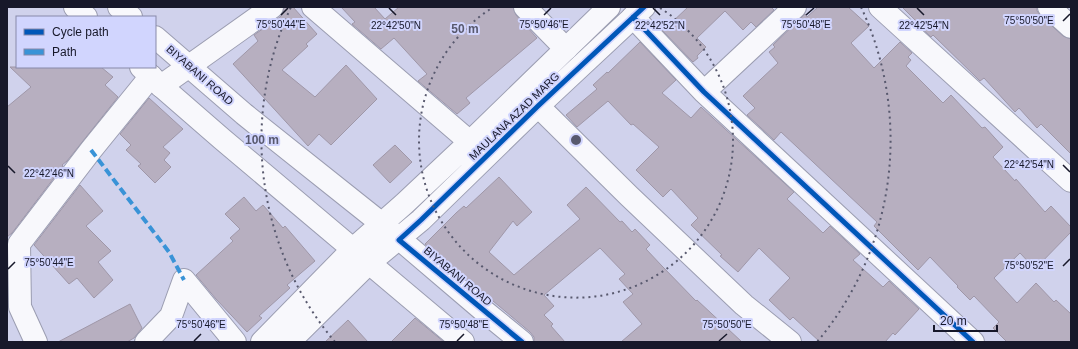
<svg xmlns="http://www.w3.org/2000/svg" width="1078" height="349" viewBox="0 0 1078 349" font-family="Arial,sans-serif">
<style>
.building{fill:#b7afc0;stroke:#9f97a8}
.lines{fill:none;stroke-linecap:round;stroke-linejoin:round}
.street-casing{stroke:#9b9db1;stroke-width:24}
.secondary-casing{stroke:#9b9db1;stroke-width:24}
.street{stroke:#f8f8fc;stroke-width:22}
.secondary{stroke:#f8f8fc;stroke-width:22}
.quiet{stroke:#3993d7;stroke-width:4;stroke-dasharray:8 4;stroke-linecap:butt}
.cycleway-casing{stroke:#d1d5fe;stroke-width:8}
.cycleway{stroke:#0057b8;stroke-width:5}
.ticks{fill:none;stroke:#17182a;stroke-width:1.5}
.ring{fill:none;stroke:#58596e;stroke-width:2;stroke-dasharray:2 4}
.labels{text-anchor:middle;stroke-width:4;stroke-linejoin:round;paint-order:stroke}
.street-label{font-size:11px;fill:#17182a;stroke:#d1d5fe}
.ticks-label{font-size:10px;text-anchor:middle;fill:#17182a;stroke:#d1d5fe;stroke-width:4;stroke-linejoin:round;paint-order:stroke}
.centre{fill:#58596e;stroke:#d1d5fe;stroke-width:2}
.ring-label{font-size:12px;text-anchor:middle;font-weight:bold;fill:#58596e;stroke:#d1d5fe;stroke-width:4;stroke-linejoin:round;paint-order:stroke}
</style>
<rect width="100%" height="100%" fill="#d0d2ec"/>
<path class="building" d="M284,7H293L317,34L306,44L308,46L282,70L315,97L346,65L377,99L331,145L319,134L308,146L233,64L258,41L254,35L280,17L283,13Z
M341,7H374L385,19L399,7H513L516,15L537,38L466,98L470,103L457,114L418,81L427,74L394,38L381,49L352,24L355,22Z
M688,7H771L774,10L756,27L751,22L743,30L725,11L697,38L706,47L697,56L698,58L693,62L657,25L662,20L668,26Z
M818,7H848L869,26L851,43L874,68L900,42L912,53L908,57L911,60L906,66L943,103L951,95L982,128L985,127L1003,147L993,157L1015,181L1016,179L1045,212L1051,206L1071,227V232L1035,269L1020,253L994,278L1017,303L1036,283L1054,302L1056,300L1071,314V342H1007L993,328L999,322L974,296L970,300L957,287L958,286L930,257L918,270L874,226L877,222L781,132L774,140L747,115L755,108L743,96L778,63L769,52L775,47L773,45L805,14L807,17Z
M902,7H1037V11L1041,16L1063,36L1071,39V154L1041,124L1037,128L1019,108L1015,112L984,78L980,81L933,35L931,37L916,23L917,22Z
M640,42L676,80L662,93L691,118L701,107L794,192L787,199L823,233L830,226L860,254L853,260L883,287L889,281L919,309L895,335L893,333L885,342H820L793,317L790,320L769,300L790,278L759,248L738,272L720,256L722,255L691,225L698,218L671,189L663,197L636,170L659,147L633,124L631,125L608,101L577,127L566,115L597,89L593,85L607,72L608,73Z
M10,67H101L113,77L105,85L118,97L67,161L62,165L63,166L12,233L7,237V107L31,87Z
M149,98L183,129L163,147L170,153L164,160L171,167L155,183L138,166L141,164L126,150L131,145L120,134Z
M395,145L412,162L390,183L373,165Z
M499,177L532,212L517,226L513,221L489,252L514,275L580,219L567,205L586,187L620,222L622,221L632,232L635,229L650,245L646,249L662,266L696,301L697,300L742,342H621L642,324L623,302L633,294L619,279L625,274L600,248L544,295L554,306L544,315L553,324L551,326L565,342H534V337L530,332L425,244L456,213L464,206L466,208Z
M80,185L103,211L86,226L111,251L98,262L113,280L94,298L77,278L69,284L34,245Z
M244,197L256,211L263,205L283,228L285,226L315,261L287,285L290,288L259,316L262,318L247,332L216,299L196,275L233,241L230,238L240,229L225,214Z
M130,304L142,328L134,338L127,342H58Z
M415,318L444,342H391Z
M348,320L368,342H325Z"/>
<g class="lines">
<g class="street-casing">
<path id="street" d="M313,7L470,142
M525,7L566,49
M880,7L1071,181
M1049,7L1071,27
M633,17L704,92L973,342
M161,86L272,7
M704,92L795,7
M538,106L629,196L744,305L790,342
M36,342L20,307L19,244L91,150L151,76
M146,342L171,316L184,280L235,342"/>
</g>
<g class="secondary-casing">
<path id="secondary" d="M75,7L86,17
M119,7L131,17
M155,37L244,114L382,224L484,311L522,342
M141,67L161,86L222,139L463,342
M262,342L353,249L404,204L470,142L609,7
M289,342L369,263L421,220L538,106L644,7"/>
</g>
<use href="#street" class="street"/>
<use href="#secondary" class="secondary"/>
<path class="quiet" d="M91,150L169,252L184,280"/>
<g class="cycleway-casing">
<path id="cycleway" d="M633,17L704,92L973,342
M522,342L399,240L421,220L538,106L644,7"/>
</g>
<use href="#cycleway" class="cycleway"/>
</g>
<path class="ticks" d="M389,8L396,15M653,8L660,15M917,8L924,15M281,15L288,8M544,15L551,8M806,15L814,8M1063,21L1070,14M1063,165L1070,172M8,166L15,173M1063,266L1070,259M8,269L15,262M194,341L201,334M457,341L464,334M719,341L727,334"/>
<g class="ring">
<path d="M660 8A157 157 0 1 1 492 8"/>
<path d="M335 342A314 314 0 0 1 291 7M861 7A314 314 0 0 1 817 342"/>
</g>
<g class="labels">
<g class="street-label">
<text transform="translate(200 75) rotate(41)" y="4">BIYABANI ROAD</text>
<text transform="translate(514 116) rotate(-44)" y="4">MAULANA AZAD MARG</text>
<text transform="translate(458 276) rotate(40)" y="4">BIYABANI ROAD</text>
</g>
</g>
<g class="ticks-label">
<text x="1029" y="24">75°50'50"E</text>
<text x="281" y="28">75°50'44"E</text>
<text x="544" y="28">75°50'46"E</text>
<text x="806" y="28">75°50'48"E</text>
<text x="396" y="29">22°42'50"N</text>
<text x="660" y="29">22°42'52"N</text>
<text x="924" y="29">22°42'54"N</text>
<text x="1029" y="168">22°42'54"N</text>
<text x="49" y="177">22°42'46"N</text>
<text x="49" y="266">75°50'44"E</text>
<text x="1029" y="269">75°50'52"E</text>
<text x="201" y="328">75°50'46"E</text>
<text x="464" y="328">75°50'48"E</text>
<text x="727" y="328">75°50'50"E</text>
</g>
<circle cx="576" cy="140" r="6" class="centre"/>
<g class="ring-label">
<text x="465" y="33">50 m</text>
<text x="262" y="144">100 m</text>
</g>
<rect width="1078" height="349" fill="none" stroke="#17182a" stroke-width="16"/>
<rect x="16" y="16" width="140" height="52" fill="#d1d5fe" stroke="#8789a9"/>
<rect x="24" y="29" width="20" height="6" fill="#0057b8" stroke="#8789a9"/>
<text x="52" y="36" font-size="12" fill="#17182a">Cycle path</text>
<rect x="24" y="49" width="20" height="6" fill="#3993d7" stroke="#8789a9"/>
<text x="52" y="56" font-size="12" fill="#17182a">Path</text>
<path d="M934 325v6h63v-6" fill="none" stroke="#17182a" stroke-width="2"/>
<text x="940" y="325" font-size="12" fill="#17182a" stroke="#d1d5fe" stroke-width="3" paint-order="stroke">20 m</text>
</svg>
